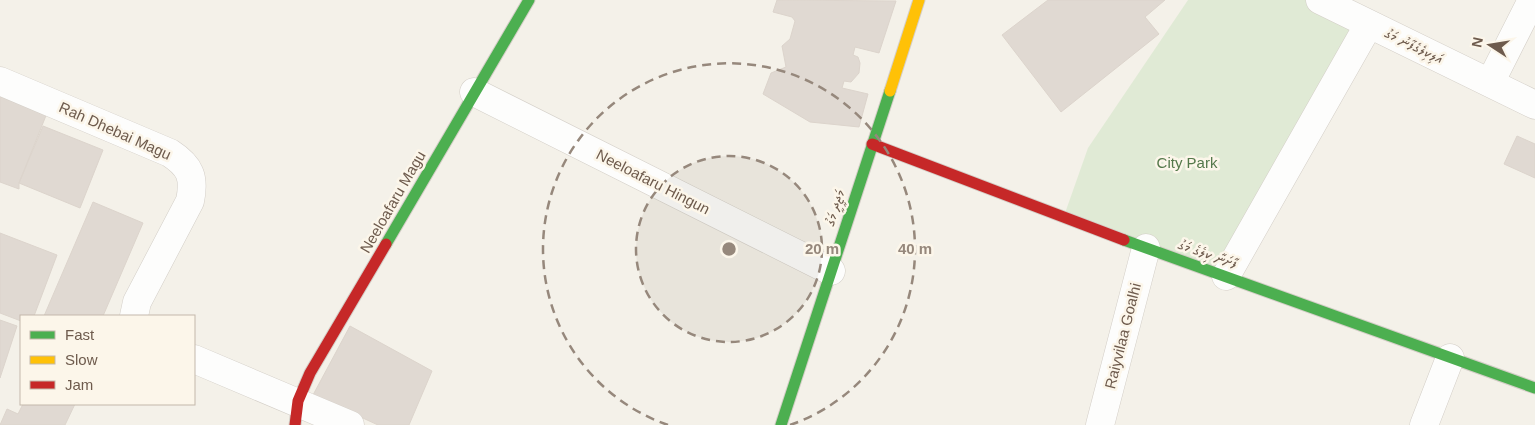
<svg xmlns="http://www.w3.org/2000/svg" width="1535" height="425" viewBox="0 0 1535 425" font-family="Arial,'Noto Sans Thaana',sans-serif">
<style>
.green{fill:#e0ead5}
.building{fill:#e0d9d2;stroke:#dcd4cc}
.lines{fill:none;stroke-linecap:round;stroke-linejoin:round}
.street-casing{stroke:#d3cec7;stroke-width:29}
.fast-casing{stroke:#d4cec7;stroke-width:13}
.slow-casing{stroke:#d4cec7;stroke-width:13}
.jam-casing{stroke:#d4cec7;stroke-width:13}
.street{stroke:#fdfdfc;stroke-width:28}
.fast{stroke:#4caf50;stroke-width:11}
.slow{stroke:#ffc107;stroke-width:11}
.jam{stroke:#c62828;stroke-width:11}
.ring{fill:none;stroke:#96887c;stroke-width:2.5;stroke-dasharray:9 6}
.labels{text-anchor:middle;stroke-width:5;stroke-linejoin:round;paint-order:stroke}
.street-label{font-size:15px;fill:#6e5b4d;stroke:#fcf6ea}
.park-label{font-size:15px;fill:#54784a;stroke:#fcf6ea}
.centre{fill:#96887c;stroke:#fcf6ea;stroke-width:2.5}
.ring-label{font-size:15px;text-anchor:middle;font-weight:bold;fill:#96887c;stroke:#fcf6ea;stroke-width:5;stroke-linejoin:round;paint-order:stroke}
</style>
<rect width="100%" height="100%" fill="#f4f1e9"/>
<path class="green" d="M1188,0H1320L1369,24L1226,276L1064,216L1088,148Z"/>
<path class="building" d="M777,0L896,1L879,53L855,47L853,55L858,57L860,63L859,73L851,82L844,81L842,88L868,94L859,127L810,122L763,94L771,73L786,67L782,46L790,39L795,21L792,17L773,12Z
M1048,0H1165L1145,17L1159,34L1061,112L1002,35Z
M0,96L47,113L19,183V189L0,182Z
M43,126L103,150L80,208L19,183Z
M1517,136L1535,144V178L1504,164Z
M93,202L143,223L103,316H44Z
M0,233L57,255L34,316H21V321L0,313Z
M0,320L17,326L0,378Z
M350,326L432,371L409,425H378L313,395Z
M23,404H75L65,425H0L7,409L18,414Z"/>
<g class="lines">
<g class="street-casing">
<path id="street" d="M1320,0L1535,105
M0,81L170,153C190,166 195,177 190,201L137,302L134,316
M1490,83L1532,0
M474,92L831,271
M1226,276L1369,24
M194,359L350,425
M1100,425L1146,248
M1424,425L1450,358"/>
</g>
<g class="fast-casing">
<path id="fast" d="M1124,240L1535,388
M386,244L529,0
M781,425L890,91"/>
</g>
<g class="slow-casing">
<path id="slow" d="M890,91L919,0"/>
</g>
<g class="jam-casing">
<path id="jam" d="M872,144L1124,240
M295,425L298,401L310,373L386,244"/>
</g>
<use href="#street" class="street"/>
<use href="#fast" class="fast"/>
<use href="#slow" class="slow"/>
<use href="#jam" class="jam"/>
</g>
<circle cx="729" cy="249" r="93" fill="#96887c" fill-opacity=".12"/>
<g class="ring">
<circle cx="729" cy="249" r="93"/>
<path d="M668 425A186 186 0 1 1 790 425"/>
</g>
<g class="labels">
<g class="street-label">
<text transform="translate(1414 46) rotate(26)" y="5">އަލިކިލެގެފާނު މަގު</text>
<text transform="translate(115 131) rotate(24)" y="5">Rah Dhebai Magu</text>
<text transform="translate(653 182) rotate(27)" y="5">Neeloafaru Hingun</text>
<text transform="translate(393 202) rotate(-60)" y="5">Neeloafaru Magu</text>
<text transform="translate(835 208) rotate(-72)" y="5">މަޖީދީ މަގު</text>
<text transform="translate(1208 254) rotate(19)" y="5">ފާށަނާ ކިލެގެ މަގު</text>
<text transform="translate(1123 336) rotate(-76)" y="5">Raiyvilaa Goalhi</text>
</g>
<g class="park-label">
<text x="1187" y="168">City Park</text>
</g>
</g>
<circle cx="729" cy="249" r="8" class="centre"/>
<g class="ring-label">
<text x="822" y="254">20 m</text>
<text x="915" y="254">40 m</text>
</g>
<rect x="20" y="315" width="175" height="90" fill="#fcf6ea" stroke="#c3b8ab"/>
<rect x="30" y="331" width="25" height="8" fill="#4caf50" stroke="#c3b8ab"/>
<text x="65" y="340" font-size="15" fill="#6e5b4d">Fast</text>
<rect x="30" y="356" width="25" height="8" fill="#ffc107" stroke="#c3b8ab"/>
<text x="65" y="365" font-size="15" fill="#6e5b4d">Slow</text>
<rect x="30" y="381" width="25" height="8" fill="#c62828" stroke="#c3b8ab"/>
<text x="65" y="390" font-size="15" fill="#6e5b4d">Jam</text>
<g transform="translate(1490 45) rotate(282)" stroke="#fcf6ea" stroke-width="4" paint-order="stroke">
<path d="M0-4L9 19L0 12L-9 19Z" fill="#6e5b4d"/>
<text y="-8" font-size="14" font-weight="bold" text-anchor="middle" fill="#6e5b4d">N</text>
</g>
</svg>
